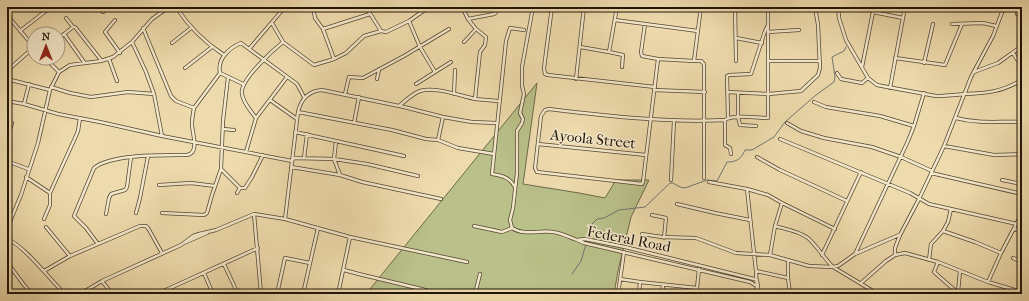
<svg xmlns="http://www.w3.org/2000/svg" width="1029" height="301" viewBox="0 0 1029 301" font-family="'IM FELL French Canon',serif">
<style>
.green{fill:#b9c089;stroke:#6c6a4a}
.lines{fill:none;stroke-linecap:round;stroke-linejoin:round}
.stream{stroke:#6d7672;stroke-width:1}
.minor-casing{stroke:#534633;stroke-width:4}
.minor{stroke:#f4e8ca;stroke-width:2.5}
.labels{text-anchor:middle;stroke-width:3;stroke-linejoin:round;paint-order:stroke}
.street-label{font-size:15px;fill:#1f140a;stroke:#f4e8ca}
</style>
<rect width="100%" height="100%" fill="#eedbad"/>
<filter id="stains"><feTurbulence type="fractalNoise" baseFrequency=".005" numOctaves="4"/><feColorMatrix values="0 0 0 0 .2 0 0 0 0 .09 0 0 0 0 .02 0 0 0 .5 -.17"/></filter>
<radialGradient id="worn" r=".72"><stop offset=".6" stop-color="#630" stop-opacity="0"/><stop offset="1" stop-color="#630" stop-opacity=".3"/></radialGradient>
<path class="green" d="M537,83L523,184L579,193L605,198L616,180H649L631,217L618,271L614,294H366Z"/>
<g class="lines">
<path class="stream" d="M572,274L581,261L592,224L597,219L604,218L619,210L645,207L670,183H673L680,187L685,188L707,180L717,181L727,162C737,162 741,159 745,150H752L774,137L785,122L816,95L834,82L835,77L832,57L844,51L846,47"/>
<g class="minor-casing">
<path id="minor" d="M96,7L103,12L107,7
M176,7C189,27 204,42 224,55
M313,7L315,18L323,29L334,59
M366,7L381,31
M462,7L468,19L476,29L486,37L485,45L480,52L475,99C461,96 434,86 420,91C412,94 405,101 399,106L322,90C308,91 301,99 298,112L285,219L350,237L467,262
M552,7L544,68L545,74L548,75L655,87
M701,7L694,61H701L704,64V178
M735,7L736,61
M838,7L839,18L846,40L868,78L877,85L882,86L936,96C946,96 955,95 965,94C988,93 1001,92 1022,80
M313,8L319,7
M873,12L903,18
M7,13L12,21L34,47
M1017,14L1021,7
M66,18L73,27
M468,19L494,14L497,11L496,7
M115,20L105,32L120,53
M615,20L698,31
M409,21L420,47L435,72
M272,23L283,42L314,65L334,59L346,53L364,36L381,31L386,32L409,21L429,7
M645,24L641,52L642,56L658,59L694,61
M952,24L983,23L996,26
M7,26L12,21
M323,29L370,14
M20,31L51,7
M768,32L799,30
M64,34L84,62
M736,38L762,43
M58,39L73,27H75L101,60
M132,42L146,72L154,94L162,136
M464,42L476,29
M172,43L191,28
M580,47L609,52L617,7
M249,49L285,7
M609,52L623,55L622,67
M1013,53L1018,61
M45,58L59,72
M895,58L945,65L962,24
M109,59L117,81
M658,59C653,100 648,141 643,182L642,184L537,172L535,168L541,116L545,110L549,109C608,116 666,123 725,120C733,114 758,118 768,118V7
M768,61H820
M924,63L933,24
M862,67L874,7
M185,68L212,47
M7,71L34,47
M974,72L998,63L1022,46
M220,73L243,84
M837,73L841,79L862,83L868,78
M7,79L50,90
M377,79L379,70
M576,79L584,7
M416,84L451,62
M51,87L70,93L91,97L128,92L154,94
M890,88L905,7
M654,90L705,92
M727,92L769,94L801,91L818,75L820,68L818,25L815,7
M738,93V117L740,125L756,126
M345,94L349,77L363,78L404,56L449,29
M454,94L455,70
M475,99L498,101
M270,100L297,119
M7,101L24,104L58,114L100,122L162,136L292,161L294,158L334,159L367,164L418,176
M814,102L826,107L880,116L914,126
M24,104L29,84
M400,106L443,117L472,122L497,123
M194,108L220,73C217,59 229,48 241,43L297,84L304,97
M298,112L392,130L426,139L438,140L458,148L494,154
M256,118C251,111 243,103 242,94C239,81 273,50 283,42
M728,118L727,76L729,75L751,74L765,31L768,25
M956,118C978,124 999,121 1022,122
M725,120V145L730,148L731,154
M354,123L359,97
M787,123L801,131L824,138L872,147L901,157L932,171
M223,129L234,130
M295,132L404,156
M780,139L910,193L929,204L1017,224
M7,140L12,123
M438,140L443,117
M336,141L334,159L340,175
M538,144L646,155
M944,146L994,155L1022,154
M246,152L256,118L287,77
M757,157L780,170L847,201
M304,158L307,134
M7,161L28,169
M291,167L340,175L362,182L441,199
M221,169L240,188
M931,173L1022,194
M26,177L50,193
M671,180L674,121
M1002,180L1022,184
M709,182L747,189
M159,185L191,183L215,186
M515,187C509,177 503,176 492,174L506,41L510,28L524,30
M237,193L240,188H245L252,177L263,155
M677,204L715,213L750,220
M951,209L948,222L943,231L975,242L1001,253
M136,213L140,198L148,156
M162,213L204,215L207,213L212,195L221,169L223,121L228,77
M106,214L109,198L111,194L125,190L127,187L131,157
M254,214L285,219
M652,215L666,218L664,238
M44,219L50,205V193L75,138L78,131L80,118
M474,226L502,232L512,228L510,220L513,208L517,173V131L522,123L523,119L520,113L524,94L522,86V67L533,7
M775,226C785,229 799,231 808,238C817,246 824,258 833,267L878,294
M46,227L70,256
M512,228C524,236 539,230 553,232C561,233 569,237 577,240
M7,229L21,195L38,143L50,90L59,72L70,65L101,61L113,57L132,42L152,19L169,7
M1014,229L1022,231
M642,234L662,237L696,238L736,253L770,255L809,266L833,267L838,266L855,254L899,235
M7,239C25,246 50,280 65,294
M184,243L207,233
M98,244L86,228L74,216L94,168C111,154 164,155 187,155C200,153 192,133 192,124C192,119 193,113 194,108L176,101L171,96L143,28
M855,254L908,141L914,126L924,93
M770,255L775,226L782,203
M822,255L861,172
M895,255V248L900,235L919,199L944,146L971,77L993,36L1004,7
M1013,258L1022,262
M929,260L931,244L943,231
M788,261V278L790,294
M7,262L24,285L32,294
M938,262L934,272L958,293
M224,264L238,294
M344,270C376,279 408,285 441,294
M44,271L70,256L140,226H146L148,228L162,253
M756,271L788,278
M204,273L213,294
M620,279L640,282L697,288L698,294
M102,281L112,294
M988,282L1001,253L1022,213
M861,283L886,261L895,255L905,253L938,262L988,282L1022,292
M755,285L750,282L584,243L577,240L585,239L625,247L754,279L757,280L759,294
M697,288L699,269
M958,292L960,271
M80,294L102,281L181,245L193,236L199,234L216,230L254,214L261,294
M157,294L258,248
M277,294L285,258L310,263
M303,294L318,228
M338,294L350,237
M475,294L480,274
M618,294L624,252
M639,294L640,282
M662,294L663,285
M721,294L726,292
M757,294L756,271L747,189L768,195L782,203L835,229
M1008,294L1010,289"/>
</g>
<use href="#minor" class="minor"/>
</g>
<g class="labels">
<g class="street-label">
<text transform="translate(593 139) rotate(6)" y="5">Ayoola Street</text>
<text transform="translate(629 239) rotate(11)" y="5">Federal Road</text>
</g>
</g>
<rect width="1029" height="301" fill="none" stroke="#eedbad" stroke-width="24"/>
<rect x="8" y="8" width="1013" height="285" fill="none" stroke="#1f140a" stroke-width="2"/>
<rect x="12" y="12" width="1005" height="277" fill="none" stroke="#1f140a"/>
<g transform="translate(46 46)"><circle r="19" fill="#f4e8ca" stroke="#9f937d"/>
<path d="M0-3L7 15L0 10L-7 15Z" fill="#8f2418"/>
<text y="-6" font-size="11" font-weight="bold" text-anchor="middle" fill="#1f140a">N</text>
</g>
<rect width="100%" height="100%" filter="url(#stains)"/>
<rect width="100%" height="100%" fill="url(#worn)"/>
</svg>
